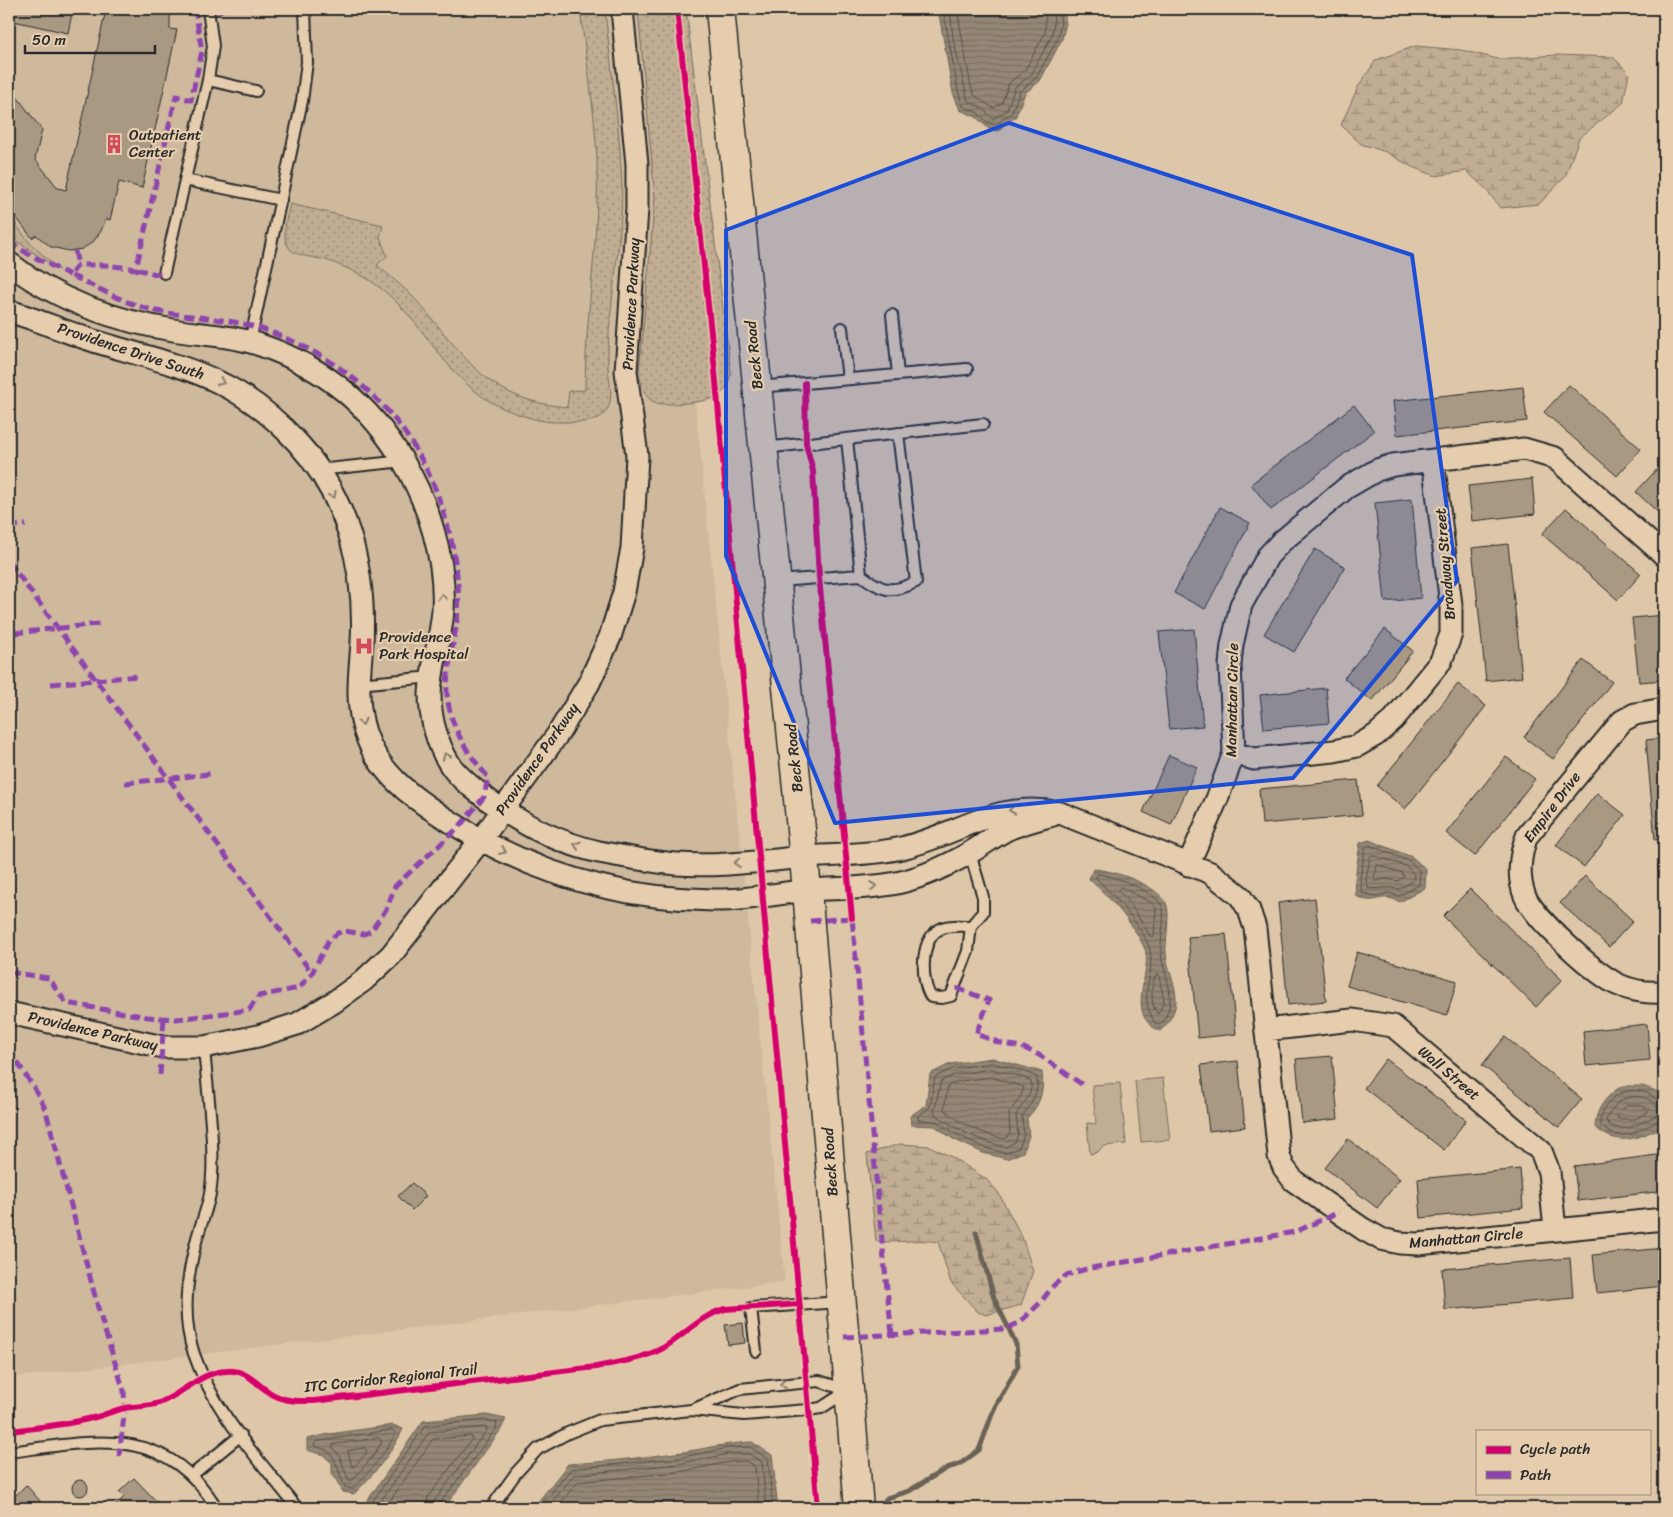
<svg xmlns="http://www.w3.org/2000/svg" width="1673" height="1517" viewBox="0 0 1673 1517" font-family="Sriracha,sans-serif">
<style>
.built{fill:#ceb99d}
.grass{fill:url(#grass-dots);stroke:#766c5f}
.wetland{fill:url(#wetland-marsh);stroke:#766c5f}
.pitch{fill:#c0ad93;stroke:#766c5f}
.water{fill:url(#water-rules);stroke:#6a6257}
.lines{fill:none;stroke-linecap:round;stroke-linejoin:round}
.shore{stroke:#555049;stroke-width:1}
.stream{stroke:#6a6257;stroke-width:5}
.building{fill:#a99983;stroke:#2b2b2b}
.service-casing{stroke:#2b2b2b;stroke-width:14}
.minor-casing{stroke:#2b2b2b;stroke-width:25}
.secondary-casing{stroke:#2b2b2b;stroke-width:31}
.service{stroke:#e5cdad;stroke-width:10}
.minor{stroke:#e5cdad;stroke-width:21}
.secondary{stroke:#e5cdad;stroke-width:28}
.quiet{stroke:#8e44ad;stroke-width:5;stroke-dasharray:10 5;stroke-linecap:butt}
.cycleway-casing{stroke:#e5cdad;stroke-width:9}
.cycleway{stroke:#d6006c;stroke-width:6}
.oneway{stroke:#887c6c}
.marked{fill:#1d4ed8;fill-opacity:0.2;stroke:#1d4ed8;stroke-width:4;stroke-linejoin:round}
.labels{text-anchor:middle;stroke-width:4.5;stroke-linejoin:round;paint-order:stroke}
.poi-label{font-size:15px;fill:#2b2b2b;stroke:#e5cdad;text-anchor:start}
.street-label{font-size:15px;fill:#2b2b2b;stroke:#e5cdad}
</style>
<defs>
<pattern id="grass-dots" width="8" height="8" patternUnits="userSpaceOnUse" patternTransform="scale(1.25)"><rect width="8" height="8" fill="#c0ad93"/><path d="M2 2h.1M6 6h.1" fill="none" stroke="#9c8d78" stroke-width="1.8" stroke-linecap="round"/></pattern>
<pattern id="wetland-marsh" width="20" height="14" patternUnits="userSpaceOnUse" patternTransform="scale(1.25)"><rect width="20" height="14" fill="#c0ad93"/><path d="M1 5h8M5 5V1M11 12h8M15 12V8" fill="none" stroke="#9c8d78"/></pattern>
<pattern id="water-rules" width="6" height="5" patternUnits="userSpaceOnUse" patternTransform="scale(1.25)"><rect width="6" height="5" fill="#948775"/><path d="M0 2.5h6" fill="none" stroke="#796f60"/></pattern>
</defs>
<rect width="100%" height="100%" fill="#dec7a8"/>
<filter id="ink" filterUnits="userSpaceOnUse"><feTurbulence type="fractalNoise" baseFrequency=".02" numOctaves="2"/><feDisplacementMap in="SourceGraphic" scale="10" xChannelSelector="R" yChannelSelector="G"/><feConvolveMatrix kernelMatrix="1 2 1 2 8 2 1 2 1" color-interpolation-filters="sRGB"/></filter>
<g filter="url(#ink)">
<path class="built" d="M9,9H655L785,1282L9,1378Z"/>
<path class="grass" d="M580,9H605C610,61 618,114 621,167C626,234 607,301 608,367C609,383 616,403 603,415C593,424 576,422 563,422C547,423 533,419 518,414C445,391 430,321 371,281C359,273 340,265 326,260C315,257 298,257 290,249C280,237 287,218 290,204L383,225L380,237L387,256L377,265C389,276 403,286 414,298C465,354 483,400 567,407L569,391L585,390C585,313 600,237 597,161C595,110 586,59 580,9Z
M638,9H686L731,373C729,382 726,391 718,396C710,402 665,406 656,403C644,398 641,385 639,373L655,198Z
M9,216L30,243L59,270L9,236Z"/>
<path class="wetland" d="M1416,46L1461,50L1498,59L1557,55L1613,57L1629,73L1623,103L1579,138L1565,177L1539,204L1500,208L1486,189L1466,171L1436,176L1412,167L1386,152L1361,144L1341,125L1358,87L1376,60Z
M900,1144L929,1146L952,1157L986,1179L998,1192L1022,1237L1033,1271L1021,1305L986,1315L978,1312L951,1283L938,1242C917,1238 897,1244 876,1241L867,1154Z"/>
<path class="pitch" d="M1163,1078L1170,1140L1141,1142L1135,1081Z
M1120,1083L1126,1144L1103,1146L1098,1152L1090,1154L1087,1123L1096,1124L1092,1085Z"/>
<path class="water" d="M938,9H1064L1066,23L1062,39L1040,81L1025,93L1015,118L1006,122L999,131L990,130L976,117L960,110L953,93Z
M1369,840L1412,857L1426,869L1425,888L1400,902C1397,901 1392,898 1388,898C1375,897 1373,905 1356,896L1355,879L1360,843Z
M1093,869C1113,870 1156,884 1166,903C1171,912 1165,941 1166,953C1167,969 1177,986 1176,1002C1175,1013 1168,1024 1160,1031C1122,1014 1155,970 1144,947C1131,920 1111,899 1089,879Z
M992,1058L1042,1072C1044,1091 1041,1104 1027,1118L1029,1136L1023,1152L1007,1159L983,1153L953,1139L935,1126L911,1125L910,1116L926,1105L930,1074L950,1064Z
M1622,1086H1643L1661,1093L1664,1107L1662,1127C1637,1139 1617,1147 1595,1127C1596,1108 1606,1096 1622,1086Z
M486,1415L506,1419L500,1431L447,1504L442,1508H362L423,1421Z
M393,1425L403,1429C392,1453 373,1475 354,1494L343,1492L332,1473V1463L323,1455L307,1450V1439L329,1434Z
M752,1442L772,1455L778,1508H533L568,1464C604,1462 640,1458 675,1453C701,1450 725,1443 752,1442Z"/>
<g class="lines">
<path class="shore" d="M943,9L958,91L963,106L978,113L988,123L997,125L1003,118L1011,114L1020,91L1036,78L1058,38L1061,23L1059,9
M950,9L953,38L968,101L982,108L993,119L1007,110L1015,87L1031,75L1052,35L1054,23L1053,9
M957,9L971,87L975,96L993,108L1002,103L1009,83L1025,70L1045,33L1046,9
M1369,845L1409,861L1420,871L1419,885L1399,896L1388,893L1377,896L1362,893L1360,879L1365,848Z
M1372,855L1406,866L1414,874L1413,881L1399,889C1385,886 1380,890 1368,888L1366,880L1370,857Z
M1378,865L1402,873L1404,877L1398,881L1387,879L1375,881L1374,878Z
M1098,874C1113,875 1156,892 1162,906C1166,914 1160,940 1161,952C1162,968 1171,984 1170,1001C1170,1008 1165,1020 1160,1025L1155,1023C1139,996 1151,986 1151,959C1152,934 1113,895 1096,878Z
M1121,887L1152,903L1156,908L1154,937L1150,936L1128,900L1118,891Z
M1157,974L1159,976L1164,1001L1158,1014C1150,1006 1150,982 1157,974Z
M992,1063L1020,1070L1037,1077C1039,1095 1031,1103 1022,1117L1024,1135L1019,1148L1006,1153L985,1148L956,1134L936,1121L918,1120V1116L930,1107L935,1077L952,1069Z
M991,1069L1019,1076L1031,1081C1033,1097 1022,1103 1016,1115L1018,1134L1015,1142L1006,1147C980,1142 954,1128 934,1113L941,1081L954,1075Z
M991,1077L1024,1087L1020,1098L1009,1113L1010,1133L1005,1139C984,1135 960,1124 944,1109L948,1086L956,1082Z
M1664,1103C1657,1102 1652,1094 1644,1092C1623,1085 1601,1102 1600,1124C1620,1150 1646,1123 1664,1120
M1627,1105H1639L1646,1108L1648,1112L1635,1119H1618L1617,1116Z
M1664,1109C1657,1108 1656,1105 1651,1101C1639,1093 1622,1096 1614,1107C1611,1112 1607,1116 1606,1121C1623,1141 1647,1115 1664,1114
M392,1430L395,1433C390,1448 365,1478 352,1489L345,1487C339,1475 337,1457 326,1450C322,1448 318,1448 314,1445L316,1442Z
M379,1438L382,1442L373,1456L353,1480H349C342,1468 344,1459 333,1448V1445Z
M365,1448L367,1452L355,1466L352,1467L348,1451Z
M368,1508L425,1426L485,1420L497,1422L496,1429L440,1503L439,1508
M376,1508L429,1432L487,1427V1430L435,1500L433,1508
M385,1508L433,1439L471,1436L472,1439L428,1497L426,1508
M539,1508L571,1469L678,1458L728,1448L750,1447L768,1459L773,1508
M547,1508L574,1475L678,1464L729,1454H749L762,1462L766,1508
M556,1508L578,1482L679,1472L729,1462L746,1461L755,1467L759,1508"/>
<path class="stream" d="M884,1508V1502L887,1498L909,1491L947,1468L960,1464L979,1450L994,1409L1018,1366L1016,1344L994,1298L976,1232"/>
</g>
<path class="building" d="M9,9H73L68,33L9,20Z
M81,9H170V29L177,30L142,188L119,182L110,220L106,219L101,231L93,242L82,249L69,251L51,247L36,235L32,238L9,208V86L42,130L35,159L58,188L66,190L105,14Z
M1569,385L1641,449L1617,476L1544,412Z
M1523,387L1527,421L1397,435L1393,401Z
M1354,405L1374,431L1271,510L1251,484Z
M1660,466L1664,470V518L1636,492Z
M1532,479L1535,514L1472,521L1468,486Z
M1412,499L1421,598L1385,602L1375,503Z
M1220,507L1250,523L1205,609L1174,593Z
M1566,508L1641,574L1618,600L1542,534Z
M1508,544L1522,677L1486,681L1472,548Z
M1315,549L1345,567L1294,652L1264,634Z
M1664,615V680L1639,682L1632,618Z
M1194,629L1203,726L1169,729L1159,632Z
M1385,629L1413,651L1372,701L1344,678Z
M1583,660L1612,682L1553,759L1524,737Z
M1458,684L1486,706L1405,809L1377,786Z
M1326,688L1329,723L1264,729L1260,695Z
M1664,738V839L1655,840L1646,740Z
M1169,755L1197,767L1171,825L1143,812Z
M1506,757L1535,779L1475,856L1446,833Z
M1358,780L1362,815L1262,824L1259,789Z
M1597,793L1625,815L1584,867L1556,845Z
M1664,864V941L1658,865Z
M1585,876L1633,921L1609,947L1560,903Z
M1470,889L1562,980L1536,1007L1443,916Z
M1315,898L1326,1001L1288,1005L1278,903Z
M1226,934L1236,1034L1198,1038L1188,937Z
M1357,952L1457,981L1447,1015L1347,986Z
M1647,1024L1650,1060L1586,1066L1583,1031Z
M1505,1037L1582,1099L1559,1127L1482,1065Z
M1332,1056L1338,1119L1302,1123L1296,1059Z
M1386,1059L1466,1120L1444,1150L1364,1088Z
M1238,1061L1245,1127L1209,1131L1201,1065Z
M1348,1139L1400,1179L1377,1208L1325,1168Z
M1664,1154V1191L1578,1201L1574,1166Z
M1520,1169L1523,1208L1421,1218L1418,1179Z
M412,1183L426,1196L412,1210L398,1196Z
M1664,1248V1286L1597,1293L1593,1255Z
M1570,1258L1573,1298L1445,1310L1442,1269Z
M743,1323L745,1343L728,1345L725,1325Z
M134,1478L163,1508H113L124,1497L119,1492Z
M72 1488a8 8 0 1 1 16 0a8 8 0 1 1-16 0Z
M26,1485L41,1502L46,1508H9V1502Z"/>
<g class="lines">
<g class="service-casing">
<path id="service" d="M208,9L213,46L208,80L256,91
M185,180L208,80
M164,273L185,180L281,200
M892,315L898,375
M842,328L848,379
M250,342L302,101L307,62L305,9
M758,387L967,369
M847,439L861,575
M764,448L983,424
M318,470L404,461
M777,581L861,575C882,591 891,594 916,582L898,433
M358,684L432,677
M970,853L983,897V912L971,926L968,951L951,996L942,998L931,997C921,982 920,943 937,931C945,924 961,926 971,926
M204,1047C207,1090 217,1153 210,1194C207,1209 201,1224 197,1238C187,1276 181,1316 194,1354C214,1413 260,1460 297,1508
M756,1351L751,1308L841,1302
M692,1410L740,1389L819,1381L846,1390
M9,1452C94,1441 164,1423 217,1508
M192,1475L241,1435
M491,1508L516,1473L538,1449L568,1433L600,1420L691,1410L744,1415L808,1410L821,1408L846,1392"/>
</g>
<g class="minor-casing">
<path id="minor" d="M9,263C57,301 119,322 179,331C207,335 236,336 263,346C323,367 371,406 403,461C429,504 446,560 443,610C441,639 431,666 430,695C430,717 437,744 449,763C456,775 468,784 479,793C515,821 555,842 599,852C625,857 651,862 677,864C719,867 762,861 805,857C835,855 867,855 897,849C959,836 994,799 1060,813L1211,873L1240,896L1249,910L1255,928L1279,1156L1284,1168L1294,1181L1363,1229L1381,1239L1400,1243L1418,1244L1664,1219
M9,311C38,320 66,332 94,341C178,367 234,373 297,442C347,497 366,568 362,642C360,673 355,701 365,732C377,771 410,796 443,817C525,871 615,899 713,900C746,901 778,893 810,890C840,888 871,889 901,882C926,876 949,865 971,852C983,845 994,836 1006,830C1021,823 1038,819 1053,815
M1664,709L1635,714L1622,721L1527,836C1520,854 1517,877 1525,896C1534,918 1596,975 1619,985C1632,991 1650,993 1664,992
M1234,753L1254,759L1334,751L1357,746L1376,735L1394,719L1441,661L1451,634V605L1433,460
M1188,865L1217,799L1234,753L1230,665L1232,645L1241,605L1268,556L1281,542L1346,488L1377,470L1393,465L1524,449L1555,458L1664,555
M9,1013L163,1047H204L258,1036L297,1024L334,1002L363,981L391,955L480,841L558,734L589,683L610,637L624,592L632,548L637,456L626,371L637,209V164L622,9
M1266,1030L1352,1020L1393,1026L1541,1151L1549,1172L1555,1229"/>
</g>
<g class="secondary-casing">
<path id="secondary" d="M720,9L807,890L859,1508"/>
</g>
<use href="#service" class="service"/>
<use href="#minor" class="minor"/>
<use href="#secondary" class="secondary"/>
<path class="quiet" d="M213,9L218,11L232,9
M9,242L30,255L70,275
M75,251L78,265
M136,269L156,274L164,273
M9,526L26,525
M9,562L312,973
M14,633L99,624
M51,684L138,676
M125,783L210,774
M810,921L852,918C866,1056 876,1195 892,1334
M9,972L49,978L66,1003L148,1017L177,1019L249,1010L259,996L299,988L312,973L328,941L338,933L344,931L364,934L371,931L387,908L395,886L459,827L484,797L488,777C467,753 450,727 447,694C446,668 456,637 458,611C460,589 456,566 452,544C430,440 366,366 265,330C231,318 193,318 157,311C127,305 99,288 70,275L78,265H106L136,269L176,96L191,100L202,51L195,9
M956,988L989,1000L976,1034L1003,1044L1022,1047L1039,1055L1083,1085
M9,1049L39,1096L46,1111L100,1315L124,1391L125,1408L119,1456
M160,1075L164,1018
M844,1337L1005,1329L1019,1323L1040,1303L1054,1285L1067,1275L1086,1269L1295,1232L1339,1212"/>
<g class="cycleway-casing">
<path id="cycleway" d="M677,9L715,371L818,1508
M805,383L806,444L813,471L819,577L852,918
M9,1431C37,1428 65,1425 92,1418C103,1416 114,1410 125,1408C136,1406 148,1407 159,1403C182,1395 199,1372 227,1371C249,1369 258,1388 276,1396C288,1402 301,1401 314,1401L596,1367C618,1362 643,1359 663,1348C685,1335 700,1316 725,1309L799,1304"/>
</g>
<use href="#cycleway" class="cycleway"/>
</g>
<defs><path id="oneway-chevron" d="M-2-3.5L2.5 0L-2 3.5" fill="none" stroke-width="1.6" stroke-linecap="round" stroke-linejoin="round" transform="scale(1.25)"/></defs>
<g class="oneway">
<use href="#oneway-chevron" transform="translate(221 382) rotate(26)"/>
<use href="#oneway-chevron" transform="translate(333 495) rotate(61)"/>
<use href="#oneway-chevron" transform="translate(442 597) rotate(-94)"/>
<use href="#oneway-chevron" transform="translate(362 722) rotate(76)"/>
<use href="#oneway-chevron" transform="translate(446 756) rotate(-114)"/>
<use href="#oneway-chevron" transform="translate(1012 810) rotate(172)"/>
<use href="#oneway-chevron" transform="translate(577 845) rotate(-162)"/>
<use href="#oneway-chevron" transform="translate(503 851) rotate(24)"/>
<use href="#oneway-chevron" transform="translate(737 863) rotate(176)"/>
<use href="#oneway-chevron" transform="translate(873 886) rotate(-7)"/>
<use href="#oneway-chevron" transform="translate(783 1384) rotate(173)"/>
</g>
</g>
<path class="marked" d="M1009,123L1412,255L1457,581L1293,778L835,823L726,556V230Z"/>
<defs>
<g id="building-bare" transform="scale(1.5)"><path d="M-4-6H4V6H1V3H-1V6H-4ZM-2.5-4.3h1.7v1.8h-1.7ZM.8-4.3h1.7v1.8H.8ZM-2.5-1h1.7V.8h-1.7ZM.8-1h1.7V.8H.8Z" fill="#d1495b" stroke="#e5cdad" stroke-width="2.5" paint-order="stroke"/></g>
<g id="hospital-bare" transform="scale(1.5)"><path d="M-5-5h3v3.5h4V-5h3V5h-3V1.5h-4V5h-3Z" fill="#d1495b" stroke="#e5cdad" stroke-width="2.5" paint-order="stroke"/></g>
</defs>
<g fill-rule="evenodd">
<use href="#building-bare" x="114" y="144"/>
<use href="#hospital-bare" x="364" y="646"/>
</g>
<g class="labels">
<g class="poi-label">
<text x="129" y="140">Outpatient<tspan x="129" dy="17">Center</tspan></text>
<text x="379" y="642">Providence<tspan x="379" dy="17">Park Hospital</tspan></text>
</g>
<g class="street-label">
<text transform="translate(631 304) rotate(-87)" y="5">Providence Parkway</text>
<text transform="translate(131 351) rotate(18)" y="5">Providence Drive South</text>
<text transform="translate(754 355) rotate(-96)" y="5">Beck Road</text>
<text transform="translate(1445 564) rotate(-95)" y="5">Broadway Street</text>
<text transform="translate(1232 700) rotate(-89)" y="5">Manhattan Circle</text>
<text transform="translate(794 758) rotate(-96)" y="5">Beck Road</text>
<text transform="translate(537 759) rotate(-55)" y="5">Providence Parkway</text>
<text transform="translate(1552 807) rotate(-53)" y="5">Empire Drive</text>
<text transform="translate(93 1031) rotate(13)" y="5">Providence Parkway</text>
<text transform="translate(1449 1073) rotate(40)" y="5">Wall Street</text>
<text transform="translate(830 1162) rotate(-94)" y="5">Beck Road</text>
<text transform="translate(1466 1238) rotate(-5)" y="5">Manhattan Circle</text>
<text transform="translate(391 1378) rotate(-6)" y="5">ITC Corridor Regional Trail</text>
</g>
</g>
<rect width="1673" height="1517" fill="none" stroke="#e5cdad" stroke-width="30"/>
<rect x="15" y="15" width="1643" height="1487" fill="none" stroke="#2b2b2b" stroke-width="2" filter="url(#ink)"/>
<rect x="1476" y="1430" width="175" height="65" fill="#e5cdad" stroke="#9b8c79"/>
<rect x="1486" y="1446" width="25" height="8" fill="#d6006c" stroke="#9b8c79"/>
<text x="1520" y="1454" font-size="15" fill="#2b2b2b">Cycle path</text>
<rect x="1486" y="1471" width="25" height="8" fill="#8e44ad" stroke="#9b8c79"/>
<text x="1520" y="1480" font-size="15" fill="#2b2b2b">Path</text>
<path d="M25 45v8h130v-8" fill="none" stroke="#2b2b2b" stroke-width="2.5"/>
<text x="32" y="45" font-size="15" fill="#2b2b2b" stroke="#e5cdad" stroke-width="4" paint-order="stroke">50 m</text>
</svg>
